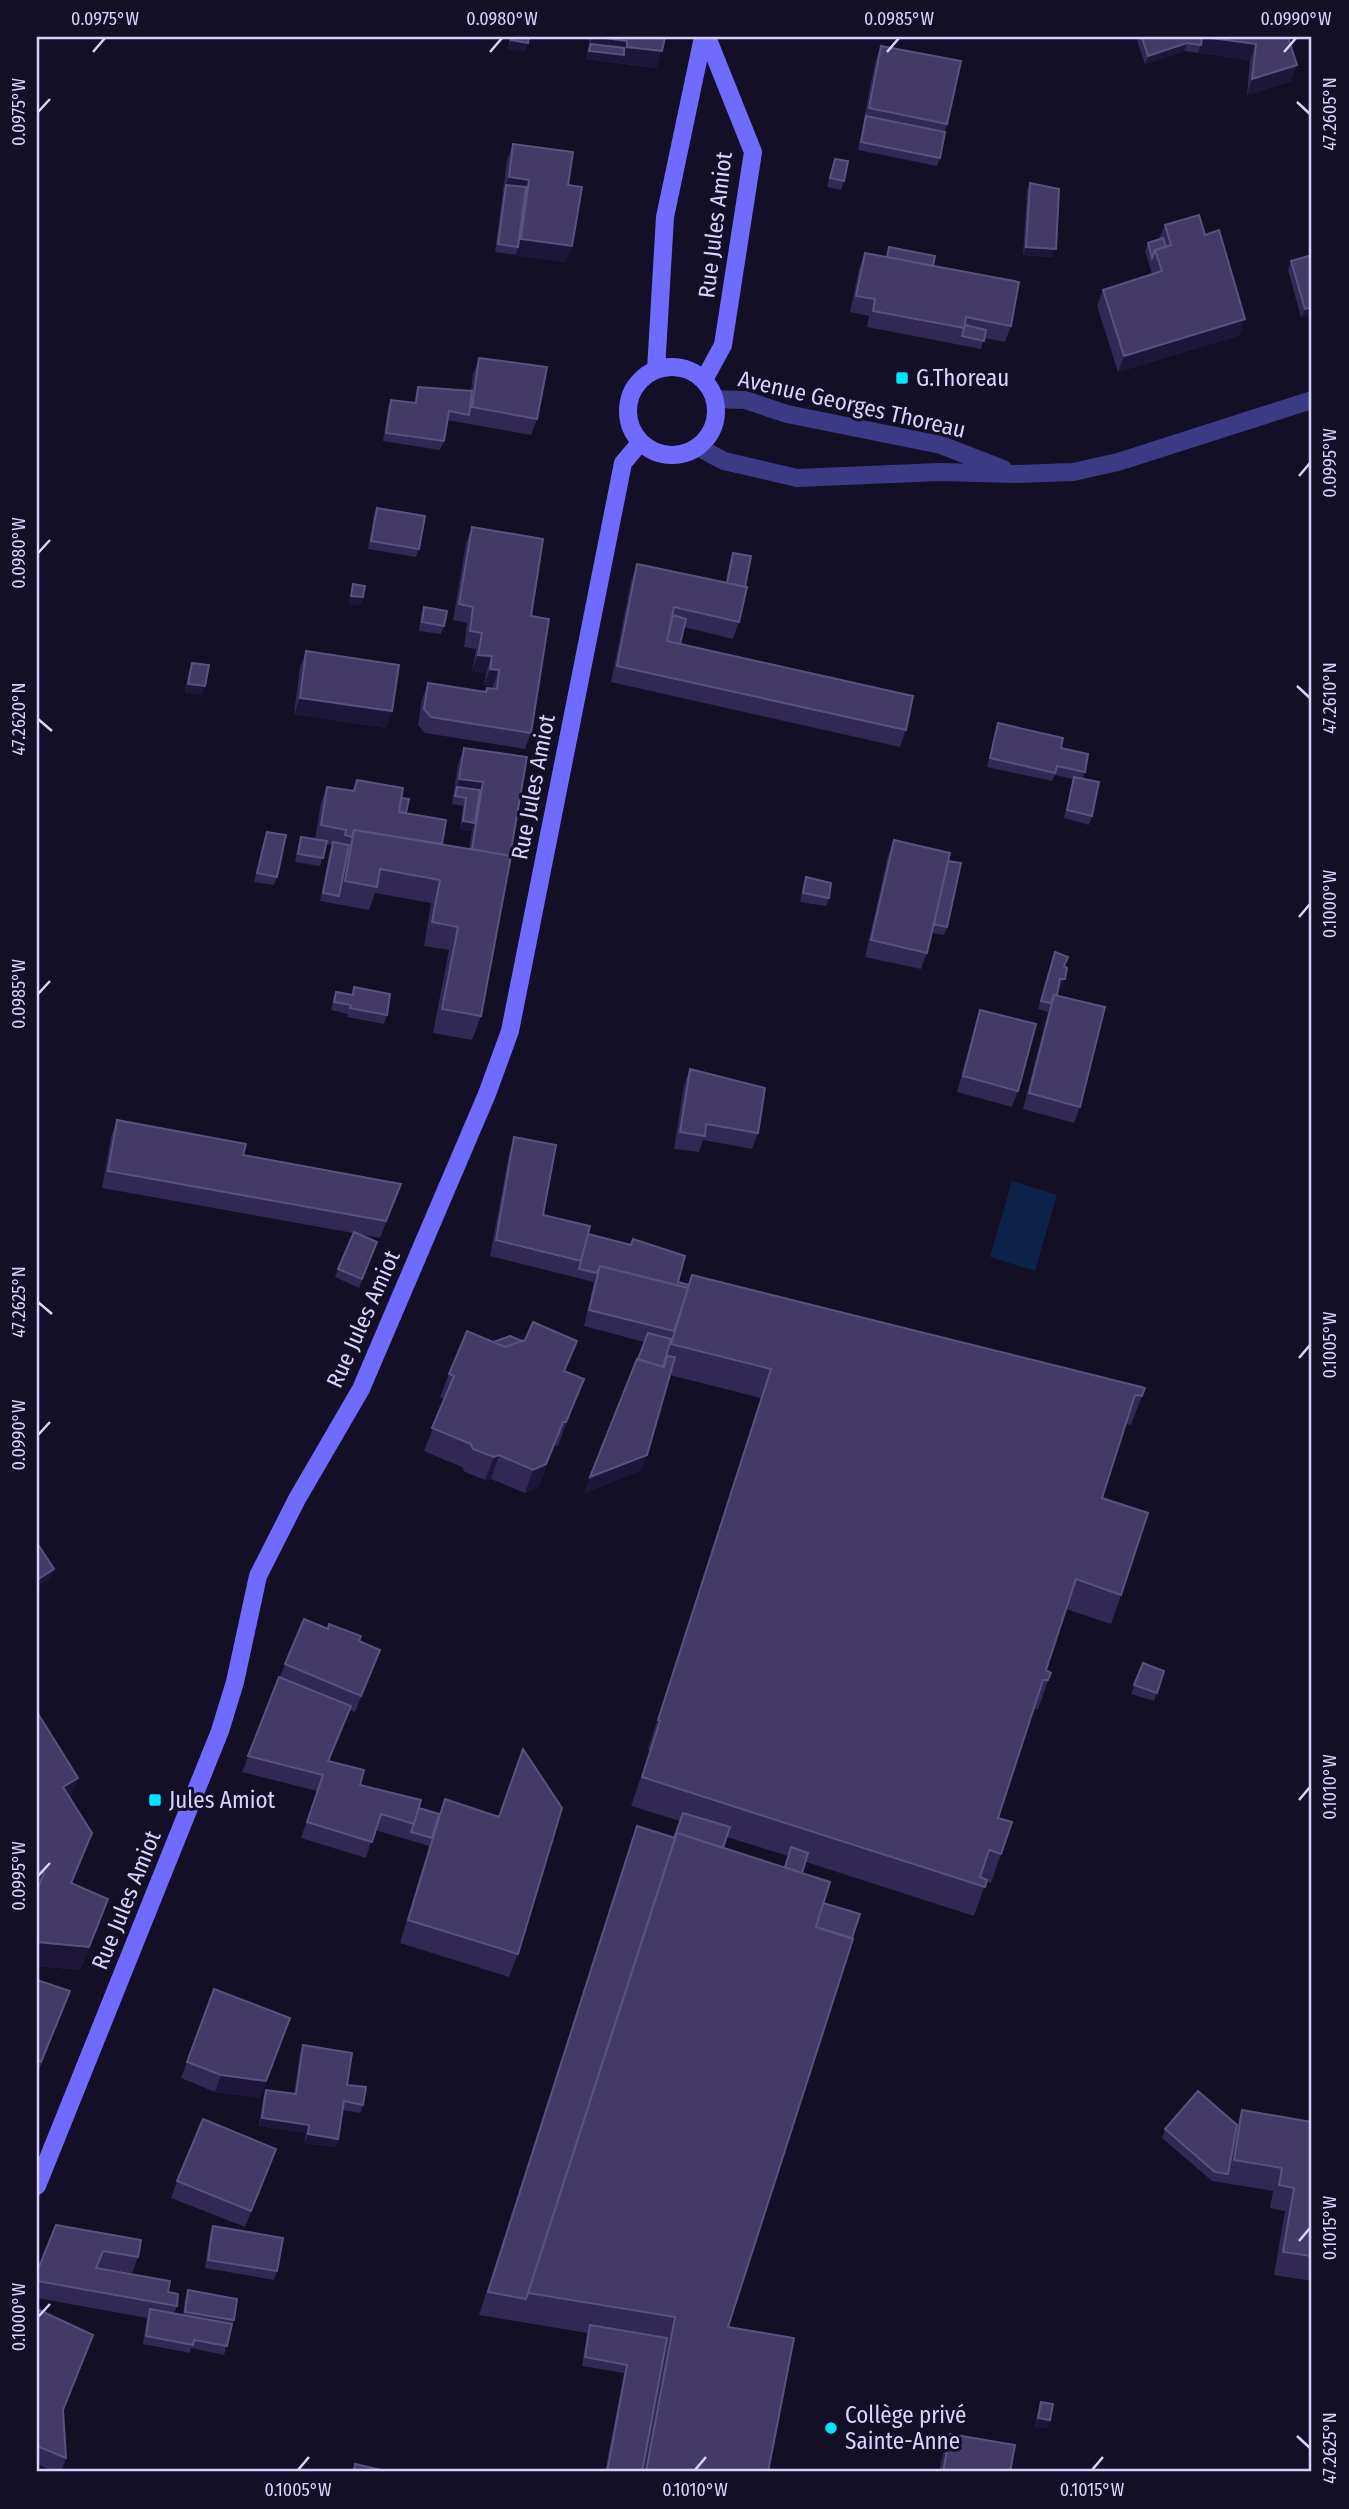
<svg xmlns="http://www.w3.org/2000/svg" width="1349" height="2509" viewBox="0 0 1349 2509" font-family="'Fira Sans Condensed',sans-serif">
<style>
.water{fill:#0c2248}
.lines{fill:none;stroke-linecap:round;stroke-linejoin:round}
.street{stroke:#3d3a85;stroke-width:18}
.secondary{stroke:#6f6bff;stroke-width:18}
.wall{fill:#312854;fill-rule:evenodd}
.shaded-wall{fill:#1d163a}
.building{fill:#433a66;stroke:#5a527e;stroke-width:2}
.ticks{fill:none;stroke:#d9d4ff;stroke-width:2.5}
.poi-dot{fill:#00e5ff;stroke:#130f26;stroke-width:2.5}
.labels{text-anchor:middle;stroke-width:6;stroke-linejoin:round;paint-order:stroke}
.street-label{font-size:23px;fill:#d9d4ff;stroke:#130f26}
.poi-label{font-size:23px;fill:#d9d4ff;stroke:#130f26;text-anchor:start}
.neatline{fill:none;stroke:#d9d4ff;stroke-width:2.5}
.ticks-label{font-size:18px;text-anchor:middle;fill:#d9d4ff}
</style>
<rect width="100%" height="100%" fill="#130f26"/>
<path class="water" d="M1012,1181L1057,1195L1035,1271L990,1257Z"/>
<g class="lines">
<path class="street" d="M715,399L745,400L787,414L941,445L1003,469
M698,447L724,461L797,478L940,472L1016,474L1073,472L1118,462L1312,400"/>
<path class="secondary" d="M628 411a44 44 0 1 1 88 0a44 44 0 1 1-88 0Z
M656,370L665,217L703,37
M704,380L723,345L753,152L707,37
M37,2186L220,1731L235,1682L258,1576L297,1499L361,1389L487,1094L510,1031L623,463L640,443"/>
</g>
<path class="wall" d="M510,37H529L525,51L508,49Z
M590,37H665L656,68L586,59Z
M1136,37H1288L1291,81L1247,95L1250,60L1184,51L1145,64Z
M881,46L947,124L945,132L940,158L937,166L858,150L875,62Z
M513,144L568,185L566,262L495,252L507,160Z
M835,159L844,181L841,190L827,187Z
M1030,183L1053,257L1023,255L1027,191Z
M1165,225L1240,335L1118,372L1097,306L1103,290L1152,274L1145,251L1148,243L1159,239Z
M889,247L933,266L1011,326L1005,342L984,338L981,349L867,327L869,316L850,312L859,269L865,253L886,256Z
M1312,255V314L1301,317L1288,270L1291,261Z
M479,358L537,419L531,435L447,420L444,441L440,450L383,441L388,408L391,400L414,403L418,387L471,391L473,374Z
M377,508L419,549L416,557L368,549L374,516Z
M472,527L531,616V733L525,749L425,733L418,725L422,699L428,683L485,692L487,688H493V686L484,685L486,673L472,671L476,649L464,647L467,623L453,620L466,543Z
M733,553L739,622L733,639L684,627L680,644L906,730L900,747L611,682L631,581L637,564L726,583L730,561Z
M424,607L444,626L441,634L419,631L421,615Z
M306,651L392,711L386,728L294,714L300,667Z
M192,663L205,686L202,695L185,692L189,671Z
M998,723L1061,748L1085,772L1083,778L1092,816L1089,825L1064,818L1073,779L1055,775L1052,781L987,767L995,732Z
M464,748L527,757L481,1016L472,1040L433,1033L449,950L424,946L431,903L375,893L369,910L320,901L330,851L332,845L326,844L320,866L295,862L298,845L301,837L315,839L321,803L327,787L353,791L357,780L401,798L406,813L442,844L469,849L472,831L460,830L463,806L452,804L458,764Z
M267,832L277,877L274,885L254,882L264,840Z
M894,840L948,861L947,927L944,935L932,933L927,953L921,969L865,957L888,856Z
M806,877L829,898L826,906L800,902L803,886Z
M1055,952L1065,965L1061,988H1058L1057,995L1080,1107L1074,1123L1023,1109L1048,1012L1038,1009Z
M354,987L387,1015L384,1024L347,1017L348,1014L331,1010L336,992L352,995Z
M980,1010L1018,1091L1012,1107L957,1092L975,1026Z
M690,1069L758,1133L752,1149L703,1140L699,1152L674,1149L684,1085Z
M117,1120L243,1155L395,1200L380,1238L358,1234L377,1242L359,1288L335,1277L353,1233L102,1188L111,1137Z
M514,1137L543,1215L588,1234L631,1245L633,1239L678,1282L689,1285L692,1275L1145,1388L1131,1425L1126,1424L1102,1498L1121,1595L1111,1624L1066,1609L1046,1670L1051,1673L1038,1709H1034L998,1818L1001,1854L991,1883L986,1882L974,1916L806,1862L802,1873L823,1903L728,2327L768,2472H605L624,2373L582,2366L587,2333L479,2315L629,1849L637,1826L674,1838L680,1821L631,1806L650,1750L648,1749L761,1398L670,1375L647,1455L641,1471L584,1493L644,1342L584,1326L594,1282L490,1256L509,1154ZM727,1837L788,1856L784,1867L723,1848Z
M565,1371L584,1379L558,1446L555,1445L538,1487L525,1493L491,1479L485,1480L465,1472L462,1467L424,1451L444,1399L440,1397L449,1374Z
M359,1641L374,1666L355,1712L350,1710L328,1762L360,1785L419,1808L439,1814L445,1799L518,1954L509,1977L400,1943L429,1846L375,1830L366,1858L301,1838L317,1791L242,1772L285,1664Z
M1143,1663L1164,1671L1154,1701L1131,1694Z
M37,1712L78,1778L70,1798L83,1856L72,1884L100,1922L80,1970L37,1966Z
M37,1980L70,1991L37,2075Z
M214,1989L260,2098L215,2092L181,2078Z
M303,2045L347,2085L363,2105L360,2113L342,2110L338,2139L335,2147L304,2143L306,2133L259,2126L263,2098L266,2090L294,2094L300,2053Z
M1242,2110L1312,2122V2281L1274,2275L1285,2211L1270,2208L1273,2191L1212,2181L1162,2138L1165,2129L1237,2125Z
M270,2165L245,2227L171,2198L177,2181Z
M56,2225L138,2257L132,2273L97,2268L168,2292L177,2306L174,2314L183,2315L185,2299L188,2290L234,2320L224,2355L191,2348L190,2353L143,2344L147,2318L37,2298V2272Z
M213,2226L277,2271L274,2280L205,2268L210,2234Z
M37,2309L87,2351L63,2411L66,2458L61,2472H55L37,2464Z
M1041,2402L1050,2420L1047,2428L1035,2427L1038,2411Z
M950,2434L1010,2472H939L942,2457Z"/>
<path class="shaded-wall" d="M593,37L627,41L622,55H624L621,63L586,59Z
M1204,37L1256,44L1250,60L1198,53Z
M511,40L528,43L525,51L508,49Z
M1187,43L1184,51L1145,64L1148,56Z
M627,47L662,51L656,68L621,63Z
M1297,65L1291,81L1247,95L1252,79Z
M509,177L529,180L523,196L506,185Z
M521,239L572,246L566,262L515,256Z
M1026,247L1056,249L1053,257L1023,255Z
M1312,307V314L1301,317L1305,309Z
M1245,319L1240,335L1118,372L1124,356Z
M351,596L363,597L360,606L348,604Z
M478,655L492,656L486,673L472,671Z
M490,669L499,670L493,686L484,685Z
M188,684L205,686L202,695L185,692Z
M300,698L392,711L386,728L294,714Z
M459,779L483,782L477,798L457,787Z
M463,821L475,823L472,831L460,830Z
M1060,979H1065L1061,988L1057,987Z
M584,1379L575,1403L558,1446L566,1422Z
M563,1422L538,1487L525,1493L533,1470Z
M499,1455L491,1479L485,1480L494,1457Z
M647,1455L641,1471L584,1493L590,1477Z
M54,1569L50,1578L37,1587V1580Z
M351,1706L345,1723L322,1778L328,1761Z
M78,1778L69,1801L63,1787Z
M92,1833L83,1856L63,1906L71,1883Z
M108,1899L80,1970L37,1966V1942Z
M290,2018L260,2098L215,2092L221,2075Z
M262,2118L309,2125L306,2133L259,2126Z
M308,2134L338,2139L335,2147L304,2143Z
M1038,2418L1050,2420L1047,2428L1035,2427Z"/>
<path class="building" d="M512,37H529L528,43L511,40Z
M598,37H665L662,51L627,47V41Z
M1142,37H1202L1201,45L1187,43L1148,56Z
M1204,37H1288L1297,65L1252,79L1256,44Z
M591,44L624,48V55L589,51Z
M881,46L961,61L947,124L869,108Z
M866,116L945,132L940,158L861,142Z
M513,144L573,152L568,185L582,187L572,246L521,239L529,180L509,177Z
M835,159L848,161L844,181L830,178Z
M1030,183L1059,189L1056,249L1026,247Z
M506,185L526,187L518,247L498,244Z
M1199,215L1205,235L1219,230L1245,319L1124,356L1103,290L1162,271L1155,250L1171,245L1165,225Z
M1163,238L1166,247L1155,250L1152,258L1148,243Z
M889,247L935,256L933,266L887,257Z
M865,253L1019,282L1011,326L966,317L964,328L873,311L875,299L856,296Z
M1312,255V307L1305,309L1291,261Z
M965,325L986,330L984,341L962,336Z
M479,358L547,367L537,419L472,407Z
M418,387L472,391L469,415L449,411L444,441L386,433L391,400L416,403Z
M377,508L425,516L419,549L371,541Z
M472,527L543,539L531,616L549,619L531,733L431,717L424,709L428,683L486,692L487,688L497,689L499,670L490,669L492,656L478,655L482,633L470,631L473,607L459,604Z
M733,553L751,556L745,587L727,583Z
M637,564L747,587L739,622L674,607L667,641L913,696L906,730L617,666Z
M353,584L365,586L363,597L351,596Z
M424,607L447,611L444,626L422,622Z
M673,615L686,619L680,644L667,641Z
M306,651L399,665L392,711L300,698Z
M192,663L209,665L205,686L188,684Z
M998,723L1063,738L1061,748L1088,754L1085,772L1057,766L1055,773L990,758Z
M464,748L527,757L510,856L472,849L483,782L459,779Z
M1074,777L1099,782L1092,816L1067,810Z
M357,780L403,788L399,812L446,820L442,844L354,830L352,837L345,835L346,830L321,825L327,787L354,791Z
M457,787L480,790L475,823L463,821L466,798L455,796Z
M401,798L409,799L406,813L399,812Z
M354,830L511,856L481,1016L442,1009L458,927L432,922L440,880L380,869L377,887L345,881Z
M267,832L286,835L277,877L257,873Z
M301,837L327,841L323,858L298,854Z
M894,840L950,853L927,953L871,940Z
M333,842L349,845L339,896L323,893Z
M948,861L961,863L947,927L934,924Z
M806,877L831,883L829,898L803,893Z
M1055,952L1068,957L1064,966L1067,968L1065,979H1060L1057,995H1054L1051,1003L1041,1001Z
M354,987L390,994L387,1015L350,1008L351,1005L334,1002L336,992L353,995Z
M1054,995L1105,1007L1080,1107L1029,1093Z
M980,1010L1036,1024L1018,1091L963,1076Z
M690,1069L765,1088L758,1133L706,1124L705,1136L680,1132Z
M117,1120L246,1144L243,1155L401,1184L386,1221L108,1171Z
M514,1137L556,1145L543,1215L590,1226L581,1261L496,1240Z
M354,1232L377,1242L362,1279L338,1269Z
M588,1234L631,1245L633,1239L685,1256L678,1282L689,1285L688,1288L600,1266L597,1273L579,1269Z
M600,1266L688,1288L674,1331L589,1310Z
M692,1275L1145,1388L1142,1396L1135,1395L1102,1498L1148,1513L1121,1595L1076,1579L1046,1670L1051,1673L1048,1680H1043L998,1818L1012,1822L1001,1854L989,1850L980,1877L987,1880L985,1887L642,1777L660,1721L658,1720L771,1369L671,1344Z
M533,1322L577,1341L564,1371L584,1379L566,1422H563L546,1464L533,1470L499,1455L494,1457L473,1449L471,1444L432,1428L454,1376L449,1374L467,1331L505,1347L525,1340Z
M648,1333L671,1339L663,1367L638,1359Z
M510,1336L522,1341L505,1347L493,1342Z
M667,1356L675,1357L647,1455L590,1477L637,1359L664,1367Z
M37,1543L54,1569L37,1580Z
M304,1619L328,1629L329,1624L361,1636L359,1641L380,1650L361,1696L285,1664Z
M1143,1663L1164,1671L1157,1693L1134,1685Z
M279,1677L351,1706L328,1761L364,1770L360,1785L421,1800L414,1824L381,1814L372,1842L307,1822L323,1775L248,1756Z
M37,1712L78,1778L63,1787L92,1833L71,1883L108,1899L89,1947L37,1942V1891L44,1873L37,1871Z
M523,1749L562,1808L518,1954L408,1920L445,1799L499,1817Z
M419,1808L439,1814L432,1838L411,1832Z
M683,1813L730,1827L723,1848L677,1833L674,1838Z
M637,1826L675,1838L526,2299L488,2292Z
M677,1833L830,1882L816,1927L853,1939L728,2327L794,2338L768,2472H646L675,2317L528,2293Z
M791,1847L808,1853L802,1873L785,1867Z
M823,1903L860,1914L852,1938L816,1927Z
M37,1980L70,1991L41,2062L37,2060Z
M214,1989L290,2018L266,2081L221,2075L187,2062Z
M303,2045L352,2053L347,2085L366,2087L363,2105L344,2101L338,2139L308,2134L309,2125L262,2118L266,2090L296,2094Z
M1198,2091L1237,2125L1228,2174L1215,2172L1165,2129Z
M1242,2110L1312,2122V2256L1283,2252L1294,2188L1279,2185L1282,2168L1234,2160Z
M203,2119L276,2149L251,2211L177,2181Z
M56,2225L141,2240L138,2257L103,2251L96,2268L170,2281L168,2292L178,2294L177,2306L37,2281V2272Z
M213,2226L283,2238L277,2271L208,2260Z
M188,2290L237,2299L234,2320L185,2312Z
M37,2309L93,2335L63,2410L66,2458L37,2446Z
M150,2309L232,2324L227,2346L194,2340L193,2345L146,2336Z
M590,2325L667,2338L642,2472H607L627,2365L585,2357Z
M1041,2402L1053,2404L1050,2420L1038,2418Z
M950,2434L1015,2445L1010,2472H943Z
M355,2464L386,2471V2472H354Z"/>
<path class="ticks" d="M93,52L105,38M490,52L502,38M887,52L899,38M1284,52L1296,38M1297,102L1310,114M38,112L50,99M1299,476L1310,463M38,553L50,540M1297,686L1310,698M38,719L52,731M1299,917L1310,904M38,994L50,981M38,1302L52,1314M1299,1358L1310,1345M38,1435L50,1422M1299,1800L1310,1787M38,1876L50,1863M1299,2241L1310,2228M38,2317L50,2304M1297,2436L1310,2448M298,2470L309,2457M695,2470L706,2457M1092,2470L1103,2457"/>
<g class="poi-dot">
<rect x="895" y="371" width="14" height="14" rx="3.5"/>
<rect x="148" y="1793" width="14" height="14" rx="3.5"/>
<circle cx="831" cy="2428" r="7"/>
</g>
<g class="labels">
<g class="street-label">
<text transform="translate(715 225) rotate(-83)" y="8">Rue Jules Amiot</text>
<text transform="translate(852 404) rotate(13)" y="8">Avenue Georges Thoreau</text>
<text transform="translate(533 787) rotate(-79)" y="8">Rue Jules Amiot</text>
<text transform="translate(363 1319) rotate(-66)" y="8">Rue Jules Amiot</text>
<text transform="translate(126 1900) rotate(-68)" y="8">Rue Jules Amiot</text>
</g>
<g class="poi-label">
<text x="916" y="386">G.Thoreau</text>
<text x="169" y="1808">Jules Amiot</text>
<text x="845" y="2423">Collège privé<tspan x="845" dy="26">Sainte-Anne</tspan></text>
</g>
</g>
<rect width="1349" height="2509" fill="none" stroke="#130f26" stroke-width="77"/>
<rect x="38" y="38" width="1272" height="2432" class="neatline"/>
<g class="ticks-label">
<text x="105" y="25">0.0975°W</text>
<text x="502" y="25">0.0980°W</text>
<text x="899" y="25">0.0985°W</text>
<text x="1296" y="25">0.0990°W</text>
<text transform="translate(19 112) rotate(-90)" y="6">0.0975°W</text>
<text transform="translate(1330 114) rotate(-90)" y="6">47.2605°N</text>
<text transform="translate(1330 463) rotate(-90)" y="6">0.0995°W</text>
<text transform="translate(19 553) rotate(-90)" y="6">0.0980°W</text>
<text transform="translate(1330 698) rotate(-90)" y="6">47.2610°N</text>
<text transform="translate(19 719) rotate(-90)" y="6">47.2620°N</text>
<text transform="translate(1330 904) rotate(-90)" y="6">0.1000°W</text>
<text transform="translate(19 994) rotate(-90)" y="6">0.0985°W</text>
<text transform="translate(19 1302) rotate(-90)" y="6">47.2625°N</text>
<text transform="translate(1330 1345) rotate(-90)" y="6">0.1005°W</text>
<text transform="translate(19 1435) rotate(-90)" y="6">0.0990°W</text>
<text transform="translate(1330 1787) rotate(-90)" y="6">0.1010°W</text>
<text transform="translate(19 1876) rotate(-90)" y="6">0.0995°W</text>
<text transform="translate(1330 2228) rotate(-90)" y="6">0.1015°W</text>
<text transform="translate(19 2317) rotate(-90)" y="6">0.1000°W</text>
<text transform="translate(1330 2448) rotate(-90)" y="6">47.2625°N</text>
<text x="298" y="2496">0.1005°W</text>
<text x="695" y="2496">0.1010°W</text>
<text x="1092" y="2496">0.1015°W</text>
</g>
</svg>
